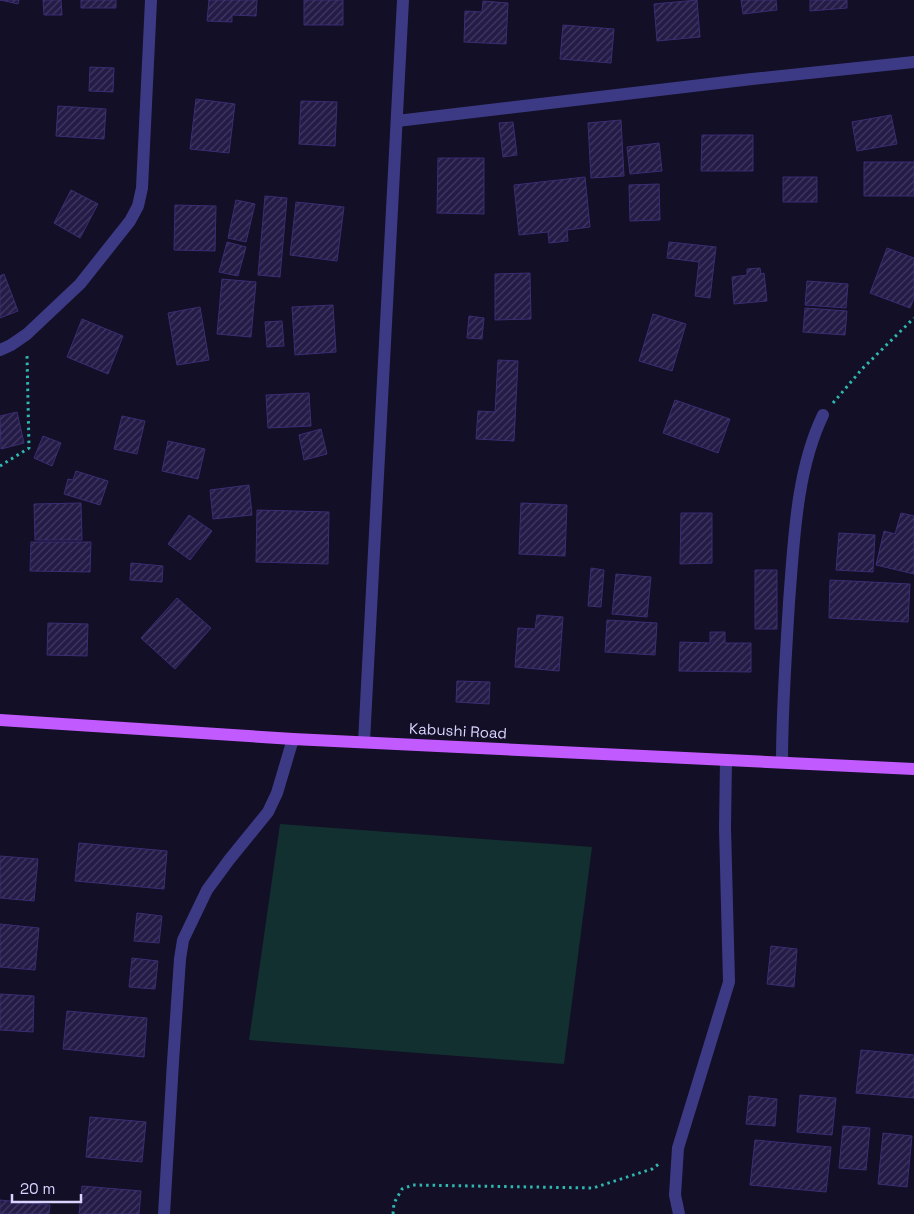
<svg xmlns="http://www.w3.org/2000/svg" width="914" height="1214" viewBox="0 0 914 1214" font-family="'Space Grotesk',sans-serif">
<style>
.garden{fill:#12302f}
.building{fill:url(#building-hatch);stroke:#3b2d73}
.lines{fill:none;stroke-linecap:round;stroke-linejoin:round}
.path{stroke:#2fb8b0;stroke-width:3;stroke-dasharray:2.5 4;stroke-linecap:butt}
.minor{stroke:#3d3a85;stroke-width:12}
.major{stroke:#c25bff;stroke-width:12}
.labels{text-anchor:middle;stroke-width:5;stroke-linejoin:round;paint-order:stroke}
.street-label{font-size:15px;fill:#d9d4ff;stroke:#130f26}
</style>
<defs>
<pattern id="building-hatch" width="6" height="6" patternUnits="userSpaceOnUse" patternTransform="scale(1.25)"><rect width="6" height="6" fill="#241b47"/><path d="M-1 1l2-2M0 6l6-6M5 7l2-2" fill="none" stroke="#433b63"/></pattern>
</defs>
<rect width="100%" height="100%" fill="#130f26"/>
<path class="garden" d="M280,824L592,847L564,1064L249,1040Z"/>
<path class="building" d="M0,0H19L18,4Z
M43,0H61L62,15H44Z
M81,0H116V8H81Z
M209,0H257L256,16L232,15V22L207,21Z
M304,0H343V25H304Z
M697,0L700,37L657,41L654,4Z
M741,0H776L777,10L743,14Z
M810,0H847V8L810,11Z
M483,1L508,3L506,44L464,42L465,11L482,12Z
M563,25L614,29L611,63L560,59Z
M90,67L114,68L113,92L89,91Z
M196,99L235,104L229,153L190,149Z
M301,101L337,102L335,146L299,144Z
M58,106L106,109L104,139L56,136Z
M891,115L897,144L857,151L852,122Z
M621,120L624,176L591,178L588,123Z
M513,122L517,155L503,157L499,123Z
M702,135H753V171H701Z
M659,143L662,171L630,174L627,147Z
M438,158H484V214L437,213Z
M864,162H914V196H864Z
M585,177L590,227L567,230L568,241L549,243L548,232L519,235L514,185Z
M783,177H817V202H783Z
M659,184L660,220L630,221L629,185Z
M71,190L98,204L80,238L54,223Z
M265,196L287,198L280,277L258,275Z
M236,200L255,204L246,242L228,238Z
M296,202L344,207L337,261L290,255Z
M175,205L216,206L215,251L174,250Z
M227,242L246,247L238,276L219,272Z
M669,242L716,247L710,298L695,296L699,262L667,258Z
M887,248L914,258V298L910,308L870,293Z
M760,268L761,274L764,273L767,301L734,304L732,277L747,275V269Z
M530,273L531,319L495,320V274Z
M4,274L18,311L0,318V276Z
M222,279L256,282L251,337L217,334Z
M807,281L848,284L846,308L805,305Z
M333,305L336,352L295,355L292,307Z
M200,307L209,360L177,365L168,313Z
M805,308L847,311L845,335L803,332Z
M653,314L686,324L672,371L639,361Z
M469,316L484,318L482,339L467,338Z
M82,319L123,336L108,374L67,357Z
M282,321L284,346L267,347L265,322Z
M498,360L518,361L514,441L476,439L478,411L495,412Z
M309,393L311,426L268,428L266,395Z
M675,400L730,419L718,453L663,433Z
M17,412L24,443L1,449L0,416Z
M122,416L145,421L137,454L114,449Z
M321,429L327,454L304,460L299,435Z
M43,436L61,443L52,466L34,458Z
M168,441L205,449L198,479L162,471Z
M76,471L108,481L100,505L64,494L68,479L73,480Z
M249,485L252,515L213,519L210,490Z
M81,503L82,540H35L34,504Z
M521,503L567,505L565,556L519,554Z
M257,510L329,512L328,564L256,562Z
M681,513H712V563L680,564Z
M901,513L914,516V574L876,565L884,531L895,534Z
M189,515L212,531L190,560L168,544Z
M839,533L875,535L873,572L836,570Z
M31,542H91L90,572L30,571Z
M131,563L163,566L162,582L130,580Z
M591,568L604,570L601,607L588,606Z
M755,570H777V629H755Z
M616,574L651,577L647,617L612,614Z
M830,580L910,584L908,622L829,618Z
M177,598L211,628L175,669L141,638Z
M537,615L563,617L559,671L515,667L518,628L535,629Z
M607,620L657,623L655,655L605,652Z
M48,623L88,624L87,656L47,655Z
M710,632H725V643H751V672L679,671L680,642L710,643Z
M457,681L490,682L489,704L456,702Z
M79,843L167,851L164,889L75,881Z
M0,856L38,859L34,901L0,898Z
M137,913L162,916L159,943L134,941Z
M0,924L39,928L35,970L0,967Z
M771,946L797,949L794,987L767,984Z
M132,958L158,961L155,989L129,987Z
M0,994L34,996L33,1032L0,1030Z
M67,1011L147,1018L144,1057L63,1049Z
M861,1050L914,1055V1098L856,1093Z
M800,1095L836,1098L832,1135L797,1132Z
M749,1096L777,1099L775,1126L746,1124Z
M90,1117L146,1122L142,1162L86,1157Z
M843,1126L870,1128L866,1170L839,1168Z
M883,1133L912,1136L907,1187L878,1184Z
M755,1140L831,1147L826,1192L750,1185Z
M82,1186L141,1191L139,1214H79Z
M0,1200L50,1205L49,1214H0Z"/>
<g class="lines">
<path class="path" d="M833,403L862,369L914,318
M0,466L29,448L27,355
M393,1214L394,1203L402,1189L413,1185L593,1188L652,1169L660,1163"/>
<path class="minor" d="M397,121L752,79L914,62
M0,350L11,345L27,334L80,284L130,221L138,206L142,188L151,0
M364,742L403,0
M782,762C782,708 786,655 789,602C794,541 796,471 823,415
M164,1214L173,1062L180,959L183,940L207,890L229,860L268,812L277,793L293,739
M679,1214L675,1195L678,1148L729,982L725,828L726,760"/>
<path class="major" d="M0,720L293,739L914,769"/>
</g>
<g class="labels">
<g class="street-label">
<text transform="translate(458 731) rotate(3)" y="5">Kabushi Road</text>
</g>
</g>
<path d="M12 1194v8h69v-8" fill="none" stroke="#d9d4ff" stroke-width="2.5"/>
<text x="20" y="1194" font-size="15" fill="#d9d4ff" stroke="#130f26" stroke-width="4" paint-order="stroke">20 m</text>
</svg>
